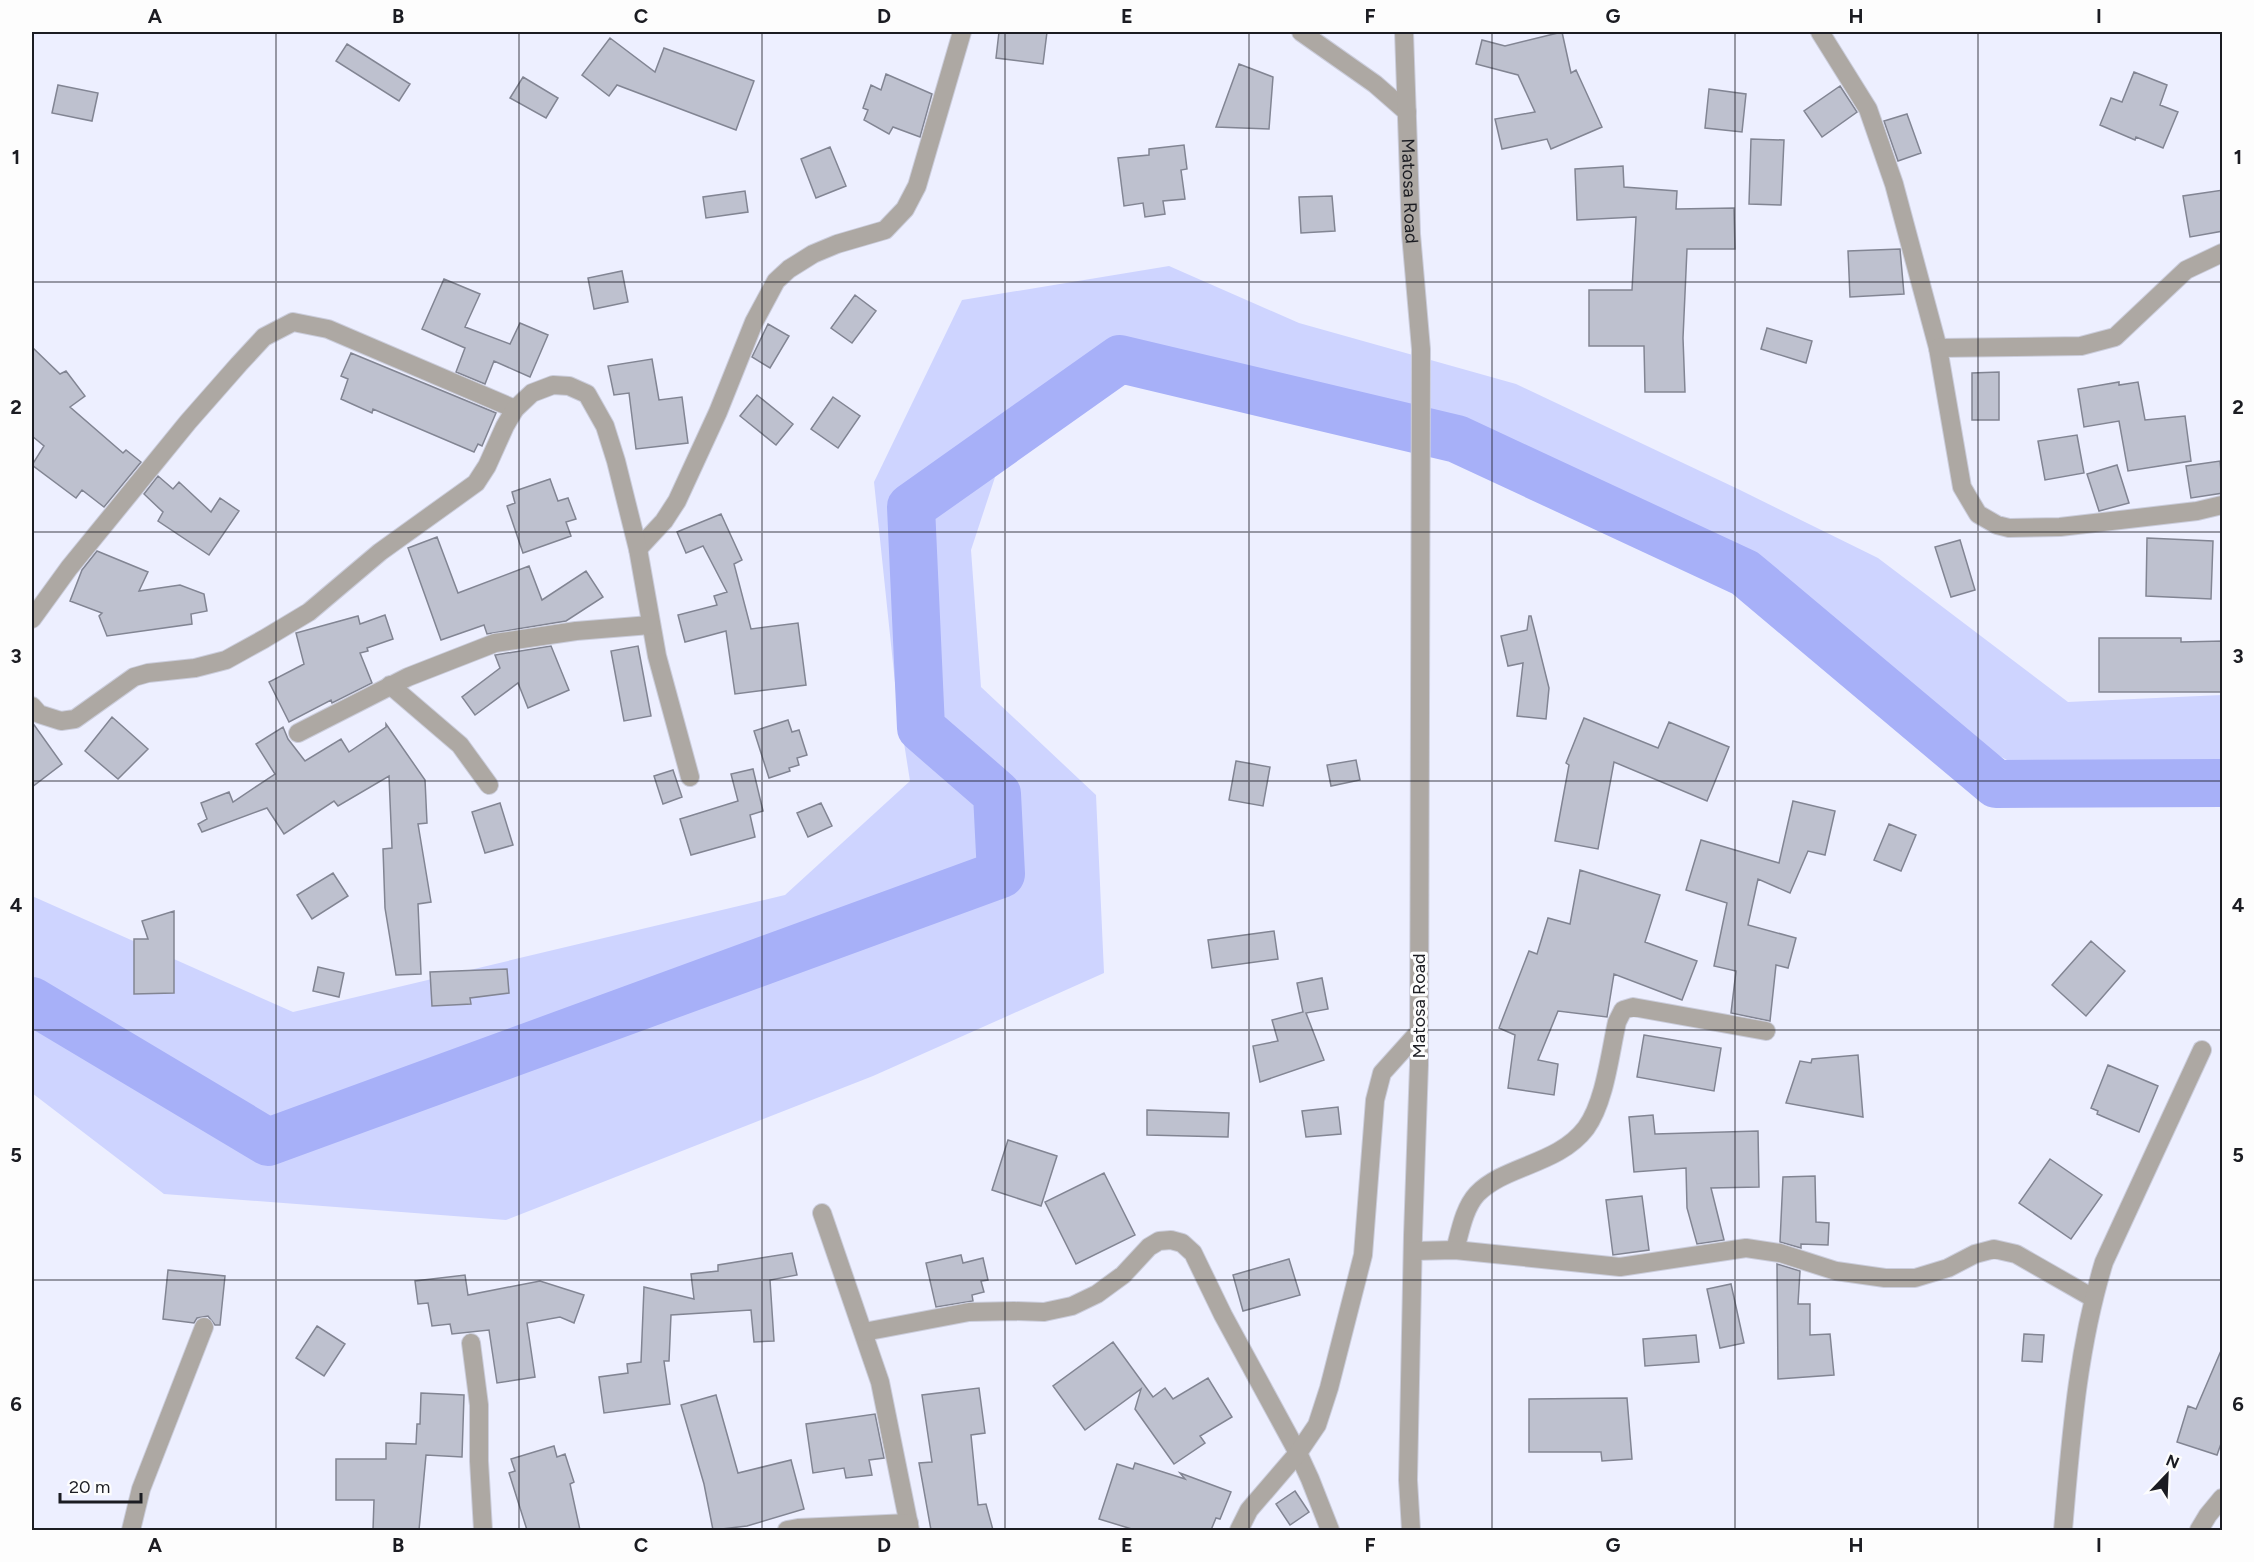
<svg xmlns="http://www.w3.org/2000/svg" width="2254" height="1562" viewBox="0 0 2254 1562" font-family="Figtree,sans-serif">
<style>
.green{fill:#ced4ff}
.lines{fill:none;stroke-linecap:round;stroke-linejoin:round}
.river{stroke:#a7b0f8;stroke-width:48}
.building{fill:#bec1cf;stroke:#828593;stroke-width:1.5}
.minor-casing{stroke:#cbcddc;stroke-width:20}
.minor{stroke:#ada8a3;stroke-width:18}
.grid{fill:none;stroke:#1b1c22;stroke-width:1.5;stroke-opacity:0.55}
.labels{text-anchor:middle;stroke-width:6;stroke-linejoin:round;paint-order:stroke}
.street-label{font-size:18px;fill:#1b1c22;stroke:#fdfdfd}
.neatline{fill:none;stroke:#1b1c22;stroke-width:2}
.grid-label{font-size:20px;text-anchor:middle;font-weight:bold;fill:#1b1c22}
</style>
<rect width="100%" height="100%" fill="#edefff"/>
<path class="green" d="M1169,266L1299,323L1516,384L1738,489L1878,558L2068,702L2222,695V791L2091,804L1843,674L1650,532L1284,387L1156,356L1000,462L971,550L981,687L1096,795L1104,973L873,1076L506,1220L164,1194L32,1093V896L293,1012L785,895L910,781L896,692L874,482L962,300Z"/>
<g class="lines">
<path class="river" d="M32,1001L268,1142L1001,874L997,794L921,728L911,507L1120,359L1457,439L1745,573L1996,784L2222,783"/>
</g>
<path class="building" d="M999,32H1047L1043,64L996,58Z
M1562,32L1571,73L1576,70L1602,127L1551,149L1547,139L1502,149L1495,119L1535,112L1518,75L1476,64L1482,40L1505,46Z
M610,38L655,72L664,48L754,81L736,130L617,85L609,96L582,75Z
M347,44L410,84L399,101L336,61Z
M1239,64L1273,77L1269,129L1216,127Z
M2134,72L2167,85L2160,105L2178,112L2163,148L2136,137L2135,140L2100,125L2111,98L2122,102Z
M886,74L932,94L920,137L893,127L889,134L864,120L868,110L863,108L871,85L881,90Z
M523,77L558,98L546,118L510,98Z
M58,85L98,93L92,121L52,113Z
M1840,86L1857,112L1822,137L1804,111Z
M1709,89L1746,94L1742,132L1705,128Z
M1907,114L1921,153L1898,161L1884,121Z
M1751,139L1784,140L1781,205L1749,204Z
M1184,145L1187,169L1181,170L1185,199L1163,201L1165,214L1145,217L1143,203L1124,206L1118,158L1149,155V149Z
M830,147L846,186L816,198L801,159Z
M1623,166L1624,187L1677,191L1676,209L1734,208L1735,249H1687L1683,338L1685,392H1645L1644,346H1589V290H1632L1636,217L1577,220L1575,169Z
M2223,190V231L2190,237L2183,196Z
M745,191L748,212L706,218L703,197Z
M1332,196L1335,231L1301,233L1299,197Z
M1900,249L1904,294L1850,297L1848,251Z
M622,271L628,302L594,309L588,278Z
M444,279L480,294L465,327L510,344L520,323L548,335L530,377L494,361L485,384L456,372L465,348L422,329Z
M855,295L876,311L852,343L831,328Z
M768,324L789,336L770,368L752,357Z
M1767,328L1812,341L1806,363L1761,349Z
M32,347L60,374L66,371L85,396L70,407L123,453L126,450L141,462L104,507L82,490L76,498L32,465L44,446L32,436Z
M351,353L496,413L482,446L478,444L474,452L373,409L372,413L341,399L348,379L341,376Z
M652,359L659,400L682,397L688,443L636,449L629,393L614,395L608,366Z
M1999,372V420H1972V373Z
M2119,382V385L2138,382L2145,420L2185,416L2191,461L2128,471L2119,421L2084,427L2078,389Z
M757,395L793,424L776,445L740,416Z
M833,397L860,416L838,448L811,429Z
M2077,435L2084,473L2045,480L2038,441Z
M2220,461L2223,493L2191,498L2186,466Z
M2117,465L2129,503L2099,511L2087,474Z
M158,476L173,489L179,482L211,512L220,498L239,511L209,555L158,521L163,512L144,494Z
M550,479L558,501L568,498L576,519L566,522L571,536L523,553L507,506L515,503L512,492Z
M721,514L742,560L734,564L751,629L798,623L806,685L735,694L726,631L685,642L678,615L717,605L714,596L727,592L703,546L686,553L677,532Z
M437,537L458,593L529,566L542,600L586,571L603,597L566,621L487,634L484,625L441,640L408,548Z
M2147,538L2213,541L2211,599L2146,596Z
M1960,540L1975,590L1951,597L1935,547Z
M97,551L148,572L139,591L180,585L204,594L207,611L191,614L192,624L107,636L99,616L102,613L70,601L82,570Z
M385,615L393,639L367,648L368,651L360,653L372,683L332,703L331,700L289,722L269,682L304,664L296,633L358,616L360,624Z
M1529,616H1531L1549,688L1546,719L1517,716L1523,663L1508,666L1501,636L1527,630Z
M2099,638H2181V642L2223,641V692H2099Z
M551,646L569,690L528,708L518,683L475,715L462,697L500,668L495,655Z
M638,646L651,716L624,721L611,651Z
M112,717L148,749L118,779L85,751Z
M1584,718L1658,748L1669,722L1729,747L1707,801L1614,762L1598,849L1555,841L1569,765L1566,763Z
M788,720L792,732L799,730L807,755L797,758L799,765L789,768L790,771L769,778L754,731Z
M32,722L62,764L32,787Z
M386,724L425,780L427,823L418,824L431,902L418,904L421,974L396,975L385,908L383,849L392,848L389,776L338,806L334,801L284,834L267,808L202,832L198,824L207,819L201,803L229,792L233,802L275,774L256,744L283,727L288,739L305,761L341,739L349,752L386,727Z
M1356,760L1360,780L1331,786L1327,765Z
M1236,761L1270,767L1263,806L1229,800Z
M753,769L763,811L750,815L755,837L691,855L680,819L738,801L731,774Z
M673,770L682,797L663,804L654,776Z
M1793,801L1835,811L1825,855L1808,851L1790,893L1758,879L1748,925L1796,938L1788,968L1776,965L1770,1021L1731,1013L1736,971L1714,966L1727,903L1686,890L1701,840L1779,863Z
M500,803L513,845L485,853L472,812Z
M821,803L832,826L808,837L797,813Z
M1889,824L1916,835L1901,871L1874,860Z
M1580,870L1660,895L1645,942L1697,961L1682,1000L1614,974L1607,1017L1558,1011L1538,1060L1558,1064L1554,1095L1508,1088L1515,1035L1499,1028L1529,951L1537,954L1548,918L1570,924Z
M333,873L348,896L312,919L297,895Z
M174,911V993L134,994V939H148L142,921Z
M1274,931L1278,959L1212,968L1208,940Z
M2091,941L2125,971L2086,1016L2052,985Z
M318,967L344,973L339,997L313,991Z
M507,969L509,993L470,998L471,1004L432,1006L430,972Z
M1322,978L1328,1009L1306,1013L1324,1060L1260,1082L1253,1046L1278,1041L1272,1020L1303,1012L1297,983Z
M1644,1035L1721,1048L1714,1091L1637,1077Z
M1858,1055L1863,1117L1786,1103L1800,1061L1811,1063L1812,1059Z
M2108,1065L2158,1086L2139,1132L2097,1114L2098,1111L2091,1108Z
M1338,1107L1341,1134L1306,1137L1302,1111Z
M1147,1110L1229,1113L1228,1137L1147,1135Z
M1653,1115L1655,1134L1758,1131L1759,1187L1711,1188L1724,1240L1697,1244L1687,1208L1686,1168L1634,1172L1629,1117Z
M1008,1140L1057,1156L1041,1206L992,1190Z
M2050,1159L2102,1195L2071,1239L2019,1203Z
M1104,1173L1135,1235L1076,1264L1045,1202Z
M1815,1176L1816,1222L1829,1223L1828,1245L1801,1244V1248L1780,1242L1783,1177Z
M1642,1196L1649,1250L1613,1255L1606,1200Z
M792,1253L797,1275L770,1280L774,1341L754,1342L751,1310L671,1315L669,1361H664L670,1404L604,1413L599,1377L628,1373L627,1364L641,1362L644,1287L694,1299L691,1274L718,1271V1265Z
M961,1255L963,1263L983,1258L988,1280L981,1281L984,1292L972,1295L973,1301L936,1307L926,1263Z
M1289,1259L1300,1295L1243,1311L1233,1275Z
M1777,1264L1800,1271L1798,1304H1810V1335L1830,1334L1834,1375L1778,1379Z
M168,1270L225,1276L220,1325H215L208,1316L197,1318L194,1323L163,1319Z
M465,1275L468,1295L540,1281L584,1295L574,1323L560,1317L527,1323L535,1377L497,1383L489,1330L452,1334L450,1324L432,1326L428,1303L418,1304L415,1281Z
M1731,1284L1744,1343L1720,1348L1707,1289Z
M317,1326L345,1344L324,1376L296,1358Z
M2024,1334L2044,1335L2042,1362L2022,1361Z
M1696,1335L1699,1362L1645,1366L1643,1339Z
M1113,1342L1153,1397L1165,1388L1173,1399L1208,1378L1232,1417L1200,1436L1205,1443L1174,1464L1135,1409L1141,1389L1085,1430L1053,1386Z
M2223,1346V1438L2217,1455L2177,1442L2188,1406L2196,1409Z
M979,1388L985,1433L971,1435L978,1505L986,1504L993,1530H931L919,1463L932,1462L922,1395Z
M421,1393L464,1395L462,1457L426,1455L419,1530H373L374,1500H336V1459H386V1443L416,1444L417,1424H420Z
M716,1395L738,1473L791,1460L804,1509L747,1526L713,1530L704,1484L681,1405Z
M1627,1398L1632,1459L1602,1461L1601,1452H1529V1399Z
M875,1414L884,1458L869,1460L872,1475L846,1478L844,1468L813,1473L806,1424Z
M554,1446L557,1457L565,1454L574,1482L570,1484L580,1530H527L509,1473L515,1471L511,1459Z
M1135,1463L1185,1479L1180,1473L1231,1492L1220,1519L1216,1518L1211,1530H1135L1099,1519L1117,1464L1133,1469Z
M1295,1491L1309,1512L1290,1525L1276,1504Z"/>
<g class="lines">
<g class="minor-casing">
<g id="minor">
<path d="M1301,32L1375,84L1407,112"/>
<path id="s1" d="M1404,32L1411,234L1421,349L1419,1065L1413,1235L1408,1480L1411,1530"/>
<path d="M1820,32L1868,109L1894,184L1938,348L1962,487L1978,514L1997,525L2009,528L2060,527L2197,511L2222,505"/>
<path d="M1938,348L2081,346L2115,337L2186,270L2222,253"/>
<path d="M638,549L664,521L677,501L718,412L754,322L776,281L789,269L813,254L837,244L885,230L905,209L917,186L962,32"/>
<path d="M32,619L69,568L188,422L239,364L264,337L293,322L328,329L515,409"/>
<path d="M390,685L460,745L489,785"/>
<path d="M32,706L39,714L61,721L75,719L134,677L148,673L195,668L226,660L264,639L309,612L380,552L476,483L487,466L505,426L515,409L532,393L553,385L569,386L587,394L605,426L616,461L638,549L657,656L690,777"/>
<path d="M298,733L408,677L495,643L576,631L650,625"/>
<path d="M822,1213L880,1382L910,1530"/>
<path d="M1455,1250C1460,1232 1464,1208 1477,1194C1505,1165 1558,1165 1586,1128C1605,1102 1610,1053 1617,1022L1623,1010L1633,1007L1766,1031"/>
<path d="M1413,1251L1455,1250L1620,1267L1746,1248L1780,1253L1836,1271L1885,1278H1915L1948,1268L1975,1254L1994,1249L2016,1254L2093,1298"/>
<path d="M864,1332L969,1312L1014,1311L1044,1312L1072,1306L1097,1294L1123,1275L1149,1247L1159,1241L1171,1240L1182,1243L1193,1253L1223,1315L1298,1453L1310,1479L1330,1530"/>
<path d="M471,1343L479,1405V1461L483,1530"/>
<path d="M131,1530L141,1489L204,1327"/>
<path d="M787,1530L798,1528L909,1523"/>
<path d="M1239,1530L1249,1510L1298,1453L1317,1425L1329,1388L1363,1255L1375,1100L1382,1073L1418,1033"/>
<path d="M2063,1530C2071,1439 2077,1350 2104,1262L2202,1050"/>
<path d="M2199,1530L2208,1515L2222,1498"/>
</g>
</g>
<use href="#minor" class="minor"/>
</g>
<path class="grid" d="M276,32V1530M519,32V1530M762,32V1530M1005,32V1530M1249,32V1530M1492,32V1530M1735,32V1530M1978,32V1530M32,282H2222M32,532H2222M32,781H2222M32,1030H2222M32,1280H2222"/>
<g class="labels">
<g class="street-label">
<text dy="6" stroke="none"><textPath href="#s1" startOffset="159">Matosa Road</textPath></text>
<text transform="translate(1419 1006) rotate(-90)" y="6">Matosa Road</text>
</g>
</g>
<rect width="2254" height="1562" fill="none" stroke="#fdfdfd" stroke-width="66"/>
<g transform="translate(2167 1475) rotate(23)" stroke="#fdfdfd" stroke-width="4.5" paint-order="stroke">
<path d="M0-4.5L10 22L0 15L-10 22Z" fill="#1b1c22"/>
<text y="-9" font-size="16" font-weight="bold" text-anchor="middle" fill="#1b1c22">N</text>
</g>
<path d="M60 1493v9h81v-9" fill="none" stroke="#1b1c22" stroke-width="3"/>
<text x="69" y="1493" font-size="18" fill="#1b1c22" stroke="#fdfdfd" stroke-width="4.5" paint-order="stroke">20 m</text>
<rect x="33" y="33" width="2188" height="1496" class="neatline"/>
<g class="grid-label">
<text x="155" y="23">A</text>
<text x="398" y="23">B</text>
<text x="641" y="23">C</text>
<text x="884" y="23">D</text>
<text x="1127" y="23">E</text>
<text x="1370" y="23">F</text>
<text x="1613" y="23">G</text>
<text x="1856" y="23">H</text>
<text x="2099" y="23">I</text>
<text x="16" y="164">1</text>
<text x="2238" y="164">1</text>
<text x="16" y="414">2</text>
<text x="2238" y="414">2</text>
<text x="16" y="663">3</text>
<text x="2238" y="663">3</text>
<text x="16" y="912">4</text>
<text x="2238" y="912">4</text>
<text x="16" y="1162">5</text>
<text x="2238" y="1162">5</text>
<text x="16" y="1411">6</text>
<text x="2238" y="1411">6</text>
<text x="155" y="1552">A</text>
<text x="398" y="1552">B</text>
<text x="641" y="1552">C</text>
<text x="884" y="1552">D</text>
<text x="1127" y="1552">E</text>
<text x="1370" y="1552">F</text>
<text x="1613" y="1552">G</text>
<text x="1856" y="1552">H</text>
<text x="2099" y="1552">I</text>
</g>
</svg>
